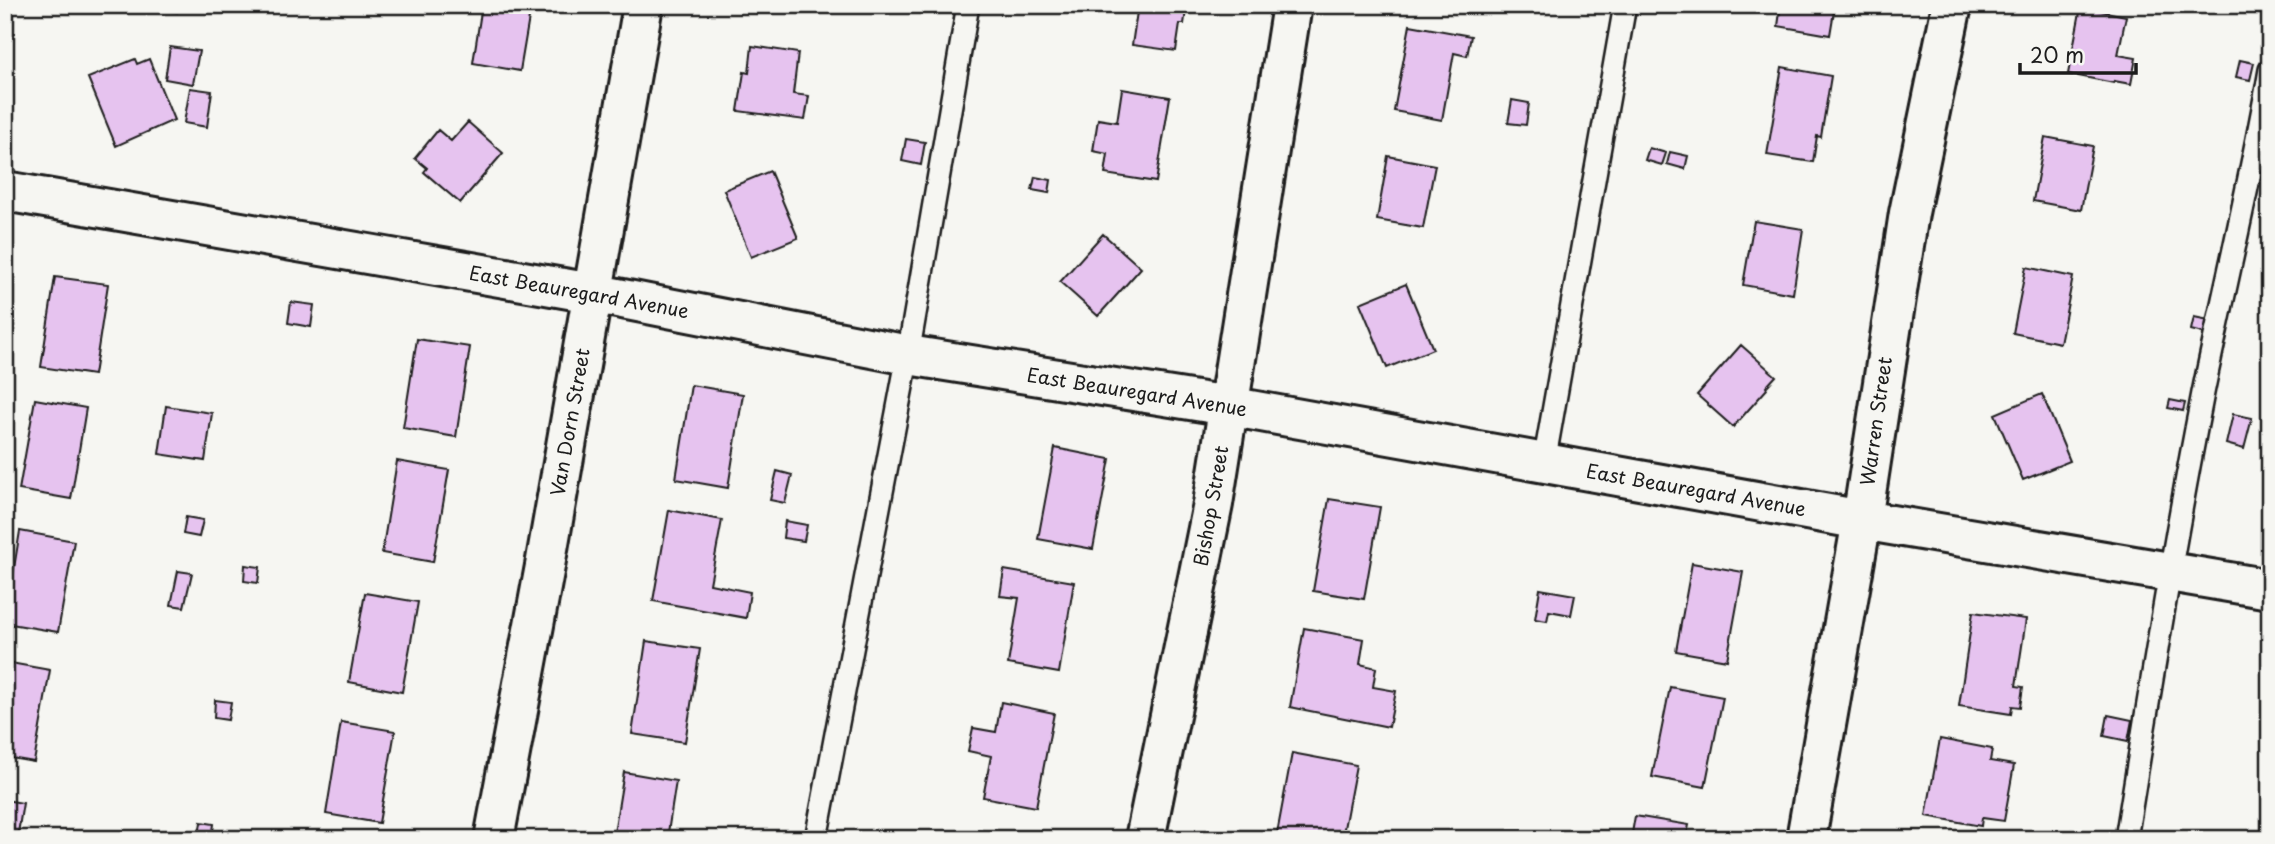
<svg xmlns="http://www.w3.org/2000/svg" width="2275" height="844" viewBox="0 0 2275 844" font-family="'Playpen Sans',sans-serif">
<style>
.building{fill:#e6c3ef;stroke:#1c1c1c;stroke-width:2}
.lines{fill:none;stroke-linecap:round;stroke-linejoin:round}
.lane-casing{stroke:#1c1c1c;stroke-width:26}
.street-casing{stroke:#1c1c1c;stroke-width:44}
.lane{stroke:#f6f6f2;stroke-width:21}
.street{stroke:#f6f6f2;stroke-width:38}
.labels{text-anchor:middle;stroke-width:7;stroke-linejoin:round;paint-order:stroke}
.street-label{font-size:19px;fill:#1c1c1c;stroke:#f6f6f2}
</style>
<rect width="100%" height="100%" fill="#f6f6f2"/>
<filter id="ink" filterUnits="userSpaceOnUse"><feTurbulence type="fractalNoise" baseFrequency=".0143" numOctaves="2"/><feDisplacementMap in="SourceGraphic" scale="14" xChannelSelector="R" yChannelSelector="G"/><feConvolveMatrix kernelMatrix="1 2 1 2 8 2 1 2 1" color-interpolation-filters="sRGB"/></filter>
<g filter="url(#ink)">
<path class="building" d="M141,5H179L177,12Z
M482,5L531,6L520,71L473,63Z
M1138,5H1187L1184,24H1180L1176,51L1132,45Z
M1781,5H1835L1830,35L1778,26Z
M2081,7L2126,16L2118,55L2136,58L2131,84L2114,81V83L2068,74Z
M1410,25L1471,36L1467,56L1454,53L1442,120L1394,111Z
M752,46L798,53L793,94L809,96L805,120L738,111L744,72L749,73Z
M170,47L199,51L193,84L165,79Z
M135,59L137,64L149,59L174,120L116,146L88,78Z
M2240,60L2254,63L2250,80L2236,77Z
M1782,67L1831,76L1821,137L1817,136L1813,162L1767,155Z
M190,88L212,91L207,127L184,123Z
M1122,89L1170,97L1156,182L1105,174L1108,154L1093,151L1098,119L1117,122Z
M1512,100L1529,103L1526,125L1508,123Z
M468,122L503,153L460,203L424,172L427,168L415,158L438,130L451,141Z
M2045,137L2093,146L2081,210L2033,201Z
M906,139L925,142L921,165L902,161Z
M1649,148L1666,153L1662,165L1645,160Z
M1670,152L1688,156L1685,169L1667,164Z
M1388,156L1435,165L1423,228L1377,220Z
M770,171L798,238L751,257L724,190Z
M1035,177L1051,180L1049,193L1032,190Z
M1754,221L1803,229L1793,294L1743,285Z
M1103,234L1141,268L1098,316L1060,282Z
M2026,267L2073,277L2060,343L2013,333Z
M55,277L108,284L94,375L41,367Z
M1406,284L1433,349L1387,368L1360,303Z
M291,302L314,305L311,327L288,323Z
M2194,317L2209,320L2206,334L2191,330Z
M417,339L470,347L456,437L403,428Z
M1741,345L1776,376L1766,387L1767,389L1733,427L1697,395Z
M691,385L743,394L728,488L676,479Z
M2042,394L2070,461L2023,480L1995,414Z
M35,399L86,408L71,499L19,490Z
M2170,400L2185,403L2183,411L2168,408Z
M166,406L212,413L205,461L159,454Z
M2233,414L2252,418L2244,449L2226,444Z
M1055,448L1110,459L1093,549L1038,539Z
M397,461L449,470L433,562L382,553Z
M777,471L792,475L785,503L770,500Z
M1329,499L1380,507L1364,599L1313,591Z
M669,510L722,520L710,584L750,592L746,618L653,601Z
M186,517L203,520L199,537L183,534Z
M785,521L807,525L804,541L783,538Z
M20,531L74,541L58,632L5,623Z
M1692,563L1743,572L1727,660L1676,651Z
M245,565L260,567L258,583L244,581Z
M1004,570L1074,582L1059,673L1008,664L1019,598L1000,596Z
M178,571L192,573L184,607L171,605Z
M1540,589L1575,595L1571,615L1549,611L1547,621L1535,619Z
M365,593L418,602L402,692L349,682Z
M1973,612L2026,619L2016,686L2023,687L2020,707L2012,706L2011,714L1959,706Z
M1304,628L1364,639L1360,664L1376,668L1373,687L1396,691L1389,727L1290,707Z
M646,641L700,649L685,742L632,734Z
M5,662L50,670L34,762L5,757Z
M1670,687L1723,697L1705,787L1652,777Z
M215,700L231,702L228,720L214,718Z
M1001,702L1054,713L1036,807L983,797L991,756L968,751L973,728L996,732Z
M2108,715L2132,720L2128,741L2104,736Z
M341,722L395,731L379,823L326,814Z
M1940,739L1992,749L1990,761L2014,765L2004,821L1982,818L1981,826L1926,816Z
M1292,753L1356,765L1342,839H1276Z
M624,772L676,781L667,839H613Z
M5,800L23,803L17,839H5Z
M1635,816L1689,825L1686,839H1631Z
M201,822L214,824L212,838L199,836Z
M2072,830L2111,839H2070Z"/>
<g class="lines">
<g class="lane-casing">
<path id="lane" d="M1544,463L1625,5
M816,839L908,355L968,5
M2126,839C2150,690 2174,541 2203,393C2225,286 2251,179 2270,70"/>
</g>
<g class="street-casing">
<path id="street" d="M5,191L592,293L908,355L1228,406L1862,520L2270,589
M494,839L545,566L643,5
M1145,839L1213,504L1292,5
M1806,839L1862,520L1909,213L1952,5"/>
</g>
<use href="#lane" class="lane"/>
<use href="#street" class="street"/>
</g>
</g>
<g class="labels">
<g class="street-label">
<text transform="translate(579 292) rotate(10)" y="7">East Beauregard Avenue</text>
<text transform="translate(1137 392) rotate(9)" y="7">East Beauregard Avenue</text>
<text transform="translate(1876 421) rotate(-82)" y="7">Warren Street</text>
<text transform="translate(570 422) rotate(-80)" y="7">Van Dorn Street</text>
<text transform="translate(1696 490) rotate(10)" y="7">East Beauregard Avenue</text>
<text transform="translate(1211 506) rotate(-80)" y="7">Bishop Street</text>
</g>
</g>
<rect width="2275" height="844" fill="none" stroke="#f6f6f2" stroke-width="28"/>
<rect x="14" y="14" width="2247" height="816" fill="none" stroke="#1c1c1c" stroke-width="2.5" filter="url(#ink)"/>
<path d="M2020 63v10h116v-10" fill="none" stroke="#1c1c1c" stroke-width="3.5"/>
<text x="2030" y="63" font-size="21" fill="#1c1c1c" stroke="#f6f6f2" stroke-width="5" paint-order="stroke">20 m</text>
</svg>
